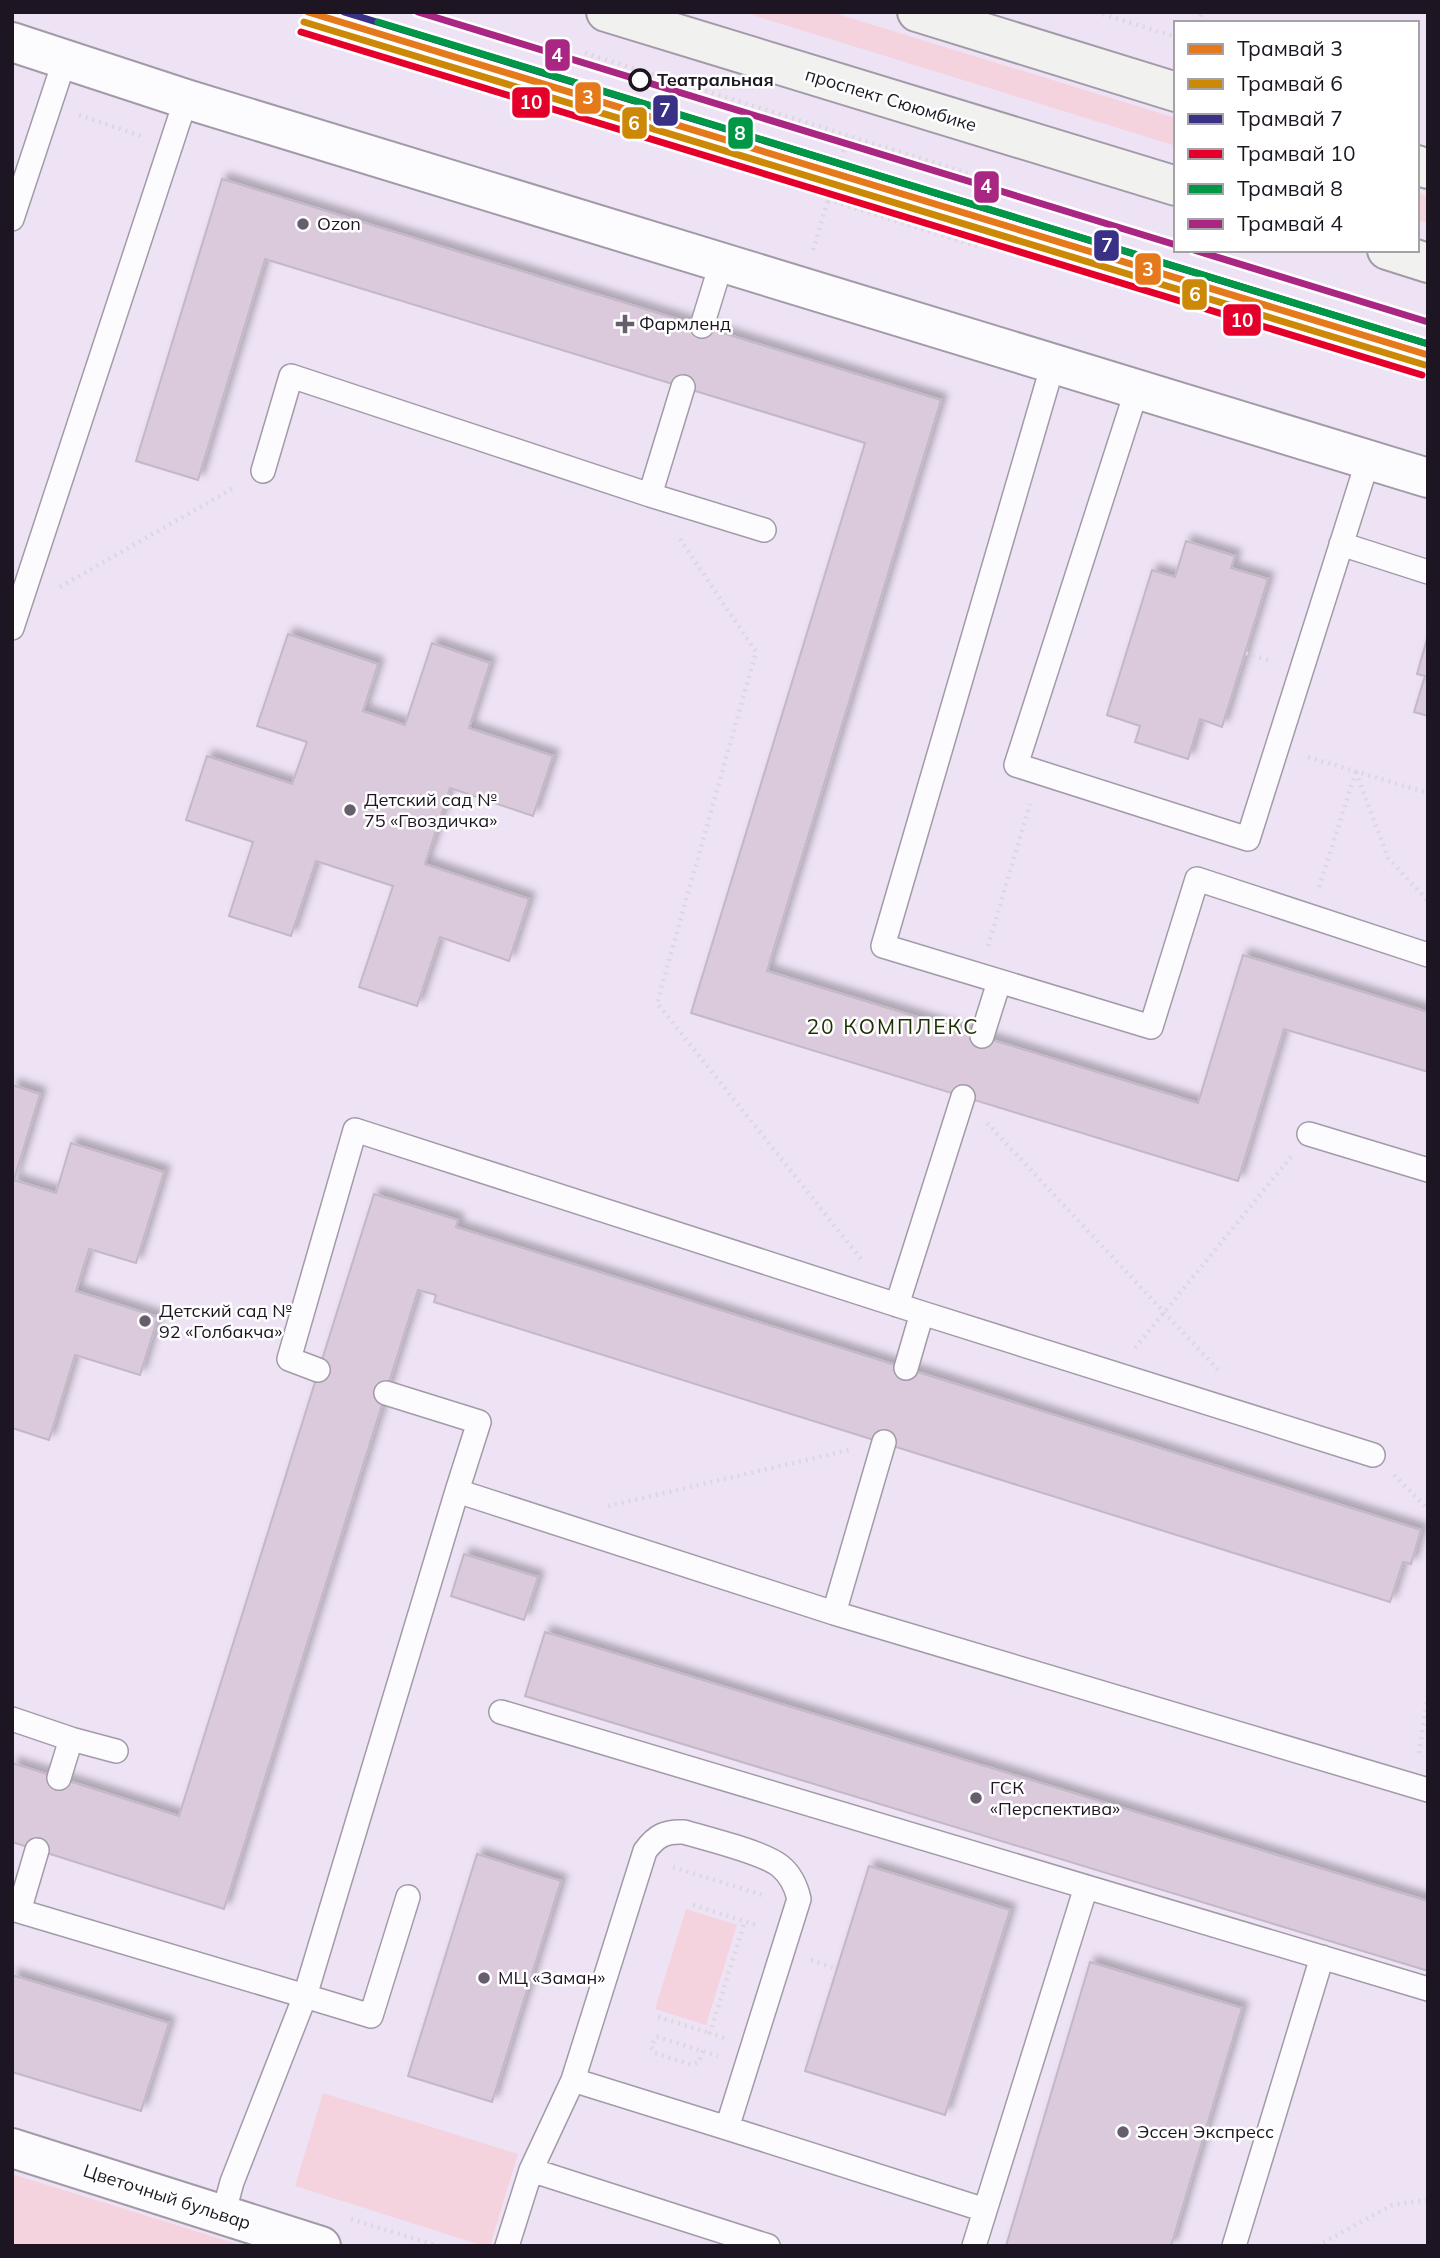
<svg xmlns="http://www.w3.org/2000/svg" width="1440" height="2258" viewBox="0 0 1440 2258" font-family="Mulish,sans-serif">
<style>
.green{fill:#f5d3de}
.building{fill:#dbc9dc;stroke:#c3b8c5;stroke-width:2;filter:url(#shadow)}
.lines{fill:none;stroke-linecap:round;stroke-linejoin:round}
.lane-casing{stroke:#a39aa8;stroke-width:26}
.street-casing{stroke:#a39aa8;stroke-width:42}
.secondary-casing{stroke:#a39aa8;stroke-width:42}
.path{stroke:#dbd8de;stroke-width:4.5;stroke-dasharray:2 5;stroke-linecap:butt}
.lane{stroke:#fcfbfe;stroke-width:23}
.street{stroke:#fcfbfe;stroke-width:38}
.secondary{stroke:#f1f1ef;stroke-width:38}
.tram-1-casing{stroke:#fff;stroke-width:12}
.tram-2-casing{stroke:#fff;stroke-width:12}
.tram-3-casing{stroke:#fff;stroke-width:12}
.tram-4-casing{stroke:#fff;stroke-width:12}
.tram-5-casing{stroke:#fff;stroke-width:12}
.tram-6-casing{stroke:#fff;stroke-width:12}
.tram-1{stroke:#e47a1b;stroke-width:7}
.tram-2{stroke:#cb8907;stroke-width:7}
.tram-3{stroke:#393186;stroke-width:7}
.tram-4{stroke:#e4002b;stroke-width:7}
.tram-5{stroke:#009746;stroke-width:7}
.tram-6{stroke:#a92683;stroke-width:7}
.stop-dot{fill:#fff;stroke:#1d1622;stroke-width:3.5}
.poi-dot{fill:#665e6c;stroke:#fff;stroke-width:2.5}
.labels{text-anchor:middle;stroke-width:5;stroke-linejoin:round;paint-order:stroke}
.stop-label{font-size:18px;font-weight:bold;fill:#1d1622;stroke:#fff;text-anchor:start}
.street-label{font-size:18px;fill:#1d1622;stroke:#fff}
.poi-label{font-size:18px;fill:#1d1622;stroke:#fff;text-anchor:start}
.quarter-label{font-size:21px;letter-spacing:2px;fill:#193100;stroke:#fff}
.line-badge{stroke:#fff;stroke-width:2.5}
.badge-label{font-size:19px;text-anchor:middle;font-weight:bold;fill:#fff}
</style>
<defs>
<filter id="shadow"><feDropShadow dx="6" dy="-6" stdDeviation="3.5" flood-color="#0004"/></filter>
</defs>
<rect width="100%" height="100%" fill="#eee3f5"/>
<path class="green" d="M743,12H831L1176,118V146Z
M1417,193L1428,196V223L1417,220Z
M686,1909L737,1925L706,2025L655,2009Z
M323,2093L518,2154L490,2246H484L295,2186Z
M12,2174L244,2246H12Z"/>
<path class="building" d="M222,179L941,400L767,971L1198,1103L1243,955L1428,1012V1072L1284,1029L1238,1181L691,1013L865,443L265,259L198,480L136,461Z
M1186,541L1235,556L1231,568L1268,579L1222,727L1200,719L1188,759L1135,742L1140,726L1107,715L1152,570L1175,577Z
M288,634L378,664L363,711L405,725L432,643L490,663L469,728L553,756L533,816L450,788L425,864L529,899L509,961L440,937L417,1006L359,987L393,886L316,861L291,936L229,916L253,842L186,820L207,756L292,784L307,742L257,726Z
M1427,639H1428V716L1414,712L1425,676L1417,674Z
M12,1085L40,1094L14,1180L56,1193L71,1143L164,1172L136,1263L89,1249L76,1291L158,1317L140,1375L75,1355L49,1440L12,1428Z
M374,1194L458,1220L456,1227L1421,1530L1411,1564L1403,1562L1390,1602L434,1302L436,1295L418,1290L224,1909L12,1842V1763L179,1816Z
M464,1554L538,1577L524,1620L451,1596Z
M545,1632L1428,1901V1971L525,1696Z
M477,1854L561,1881L492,2102L408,2076Z
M869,1866L1010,1910L945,2115L805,2071Z
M1090,1962L1242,2008L1171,2246H1006Z
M12,1975L169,2023L141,2111L12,2072Z"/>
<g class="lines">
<g class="lane-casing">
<path id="lane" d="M12,219L65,59
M702,326L722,261
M1053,364L883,946L1151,1027L1197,879L1428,955
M1137,389L1016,765L1248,839L1368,460
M263,471L291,376L650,495L764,530
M650,495L683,387
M1341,544L1428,572
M12,628L186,99
M982,1036L999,982
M1309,1134L1428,1170
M897,1305L963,1097
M906,1368L922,1313
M318,1370L289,1359L355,1130L922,1313L1373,1455
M386,1393L479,1422L457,1491
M834,1613L884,1442
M501,1712L1428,1989
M12,1719L71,1739L59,1778
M71,1739L116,1751
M37,1850L19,1911L305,1996L232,2182L223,2215
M408,1897L371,2016L305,1996L457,1491L834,1613L1428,1790
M727,2128L985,2210
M531,2170L768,2246
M507,2246L531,2170L573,2080L645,1851C656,1836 665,1831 684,1832C707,1839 763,1852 780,1866C790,1874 796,1886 799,1899L727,2128L573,2080
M974,2246L1086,1887
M1234,2246L1322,1957"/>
</g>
<g class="street-casing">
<path id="street" d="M12,42L186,99L1428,478
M12,2148L321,2246"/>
</g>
<g class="secondary-casing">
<path id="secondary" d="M606,12L1176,186
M917,12L1176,92
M1417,165L1428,169
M1387,250L1428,263"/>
</g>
<path class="path" d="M1096,12L1176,37
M1198,23L1202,12
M585,53L999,183
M570,113L830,192L828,200L979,247
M79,115L141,136
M830,192L848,136
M813,250L828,200
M680,539L756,652L657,1003L861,1259
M60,587L235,487
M1246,653L1271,661
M1308,757L1428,793
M1356,772L1388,858L1428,901
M1319,887L1356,771
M988,946L1030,804
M987,1123L1220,1372
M1135,1348L1291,1157
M1394,1475L1428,1509
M608,1506L849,1450
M1419,1753L1428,1695
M673,1867L762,1895
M693,1905L759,1926
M811,1960L837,1969
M658,2017L710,2033
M724,2038L710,2033L745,1921
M703,2051L699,2062L692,2065L655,2053L651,2047L655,2038L658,2037L718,2056
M351,2219L438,2246
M1317,2246L1392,2205L1428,2200"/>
<use href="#lane" class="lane"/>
<use href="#street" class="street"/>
<use href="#secondary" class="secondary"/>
<g class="tram-1-casing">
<path id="tram-1" d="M308,12L1428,355"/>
</g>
<g class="tram-2-casing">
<path id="tram-2" d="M304,22L1425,365"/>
</g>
<g class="tram-3-casing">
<path id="tram-3" d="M344,12L1428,344"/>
</g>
<g class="tram-4-casing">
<path id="tram-4" d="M301,32L1422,375"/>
</g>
<g class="tram-5-casing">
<path id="tram-5" d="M378,22L1425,343"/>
</g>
<g class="tram-6-casing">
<path id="tram-6" d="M418,12L1176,245
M1194,250L1428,322"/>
</g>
<use href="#tram-1" class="tram-1"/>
<use href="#tram-2" class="tram-2"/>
<use href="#tram-3" class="tram-3"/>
<use href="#tram-4" class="tram-4"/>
<use href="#tram-5" class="tram-5"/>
<use href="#tram-6" class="tram-6"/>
</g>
<circle class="stop-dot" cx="640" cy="80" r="10"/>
<g class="poi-dot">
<circle cx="303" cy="224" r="7"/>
<path d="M621.5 313.5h7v7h7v7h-7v7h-7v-7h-7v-7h7z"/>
<circle cx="350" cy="810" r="7"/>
<circle cx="145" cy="1321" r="7"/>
<circle cx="976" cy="1798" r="7"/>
<circle cx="484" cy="1978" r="7"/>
<circle cx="1123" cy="2132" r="7"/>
</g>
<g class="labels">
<g class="stop-label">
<text x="657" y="86">Театральная</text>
</g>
<g class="street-label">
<text transform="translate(891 100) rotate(17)" y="6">проспект Сююмбике</text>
<text transform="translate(167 2197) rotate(18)" y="6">Цветочный бульвар</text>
</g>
<g class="poi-label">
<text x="317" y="230">Ozon</text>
<text x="639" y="330">Фармленд</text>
<text x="364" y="806">Детский сад №<tspan x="364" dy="21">75 «Гвоздичка»</tspan></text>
<text x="159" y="1317">Детский сад №<tspan x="159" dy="21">92 «Голбакча»</tspan></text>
<text x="990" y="1794">ГСК<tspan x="990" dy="21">«Перспектива»</tspan></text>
<text x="498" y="1984">МЦ «Заман»</text>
<text x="1137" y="2138">Эссен Экспресс</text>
</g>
<g class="quarter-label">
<text x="893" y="1034">20 КОМПЛЕКС</text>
</g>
</g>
<g class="line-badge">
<rect x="544" y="38" width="27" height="34" rx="7" fill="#a92683"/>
<rect x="574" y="81" width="28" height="34" rx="7" fill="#e47a1b"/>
<rect x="511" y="86" width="40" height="33" rx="7" fill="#e4002b"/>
<rect x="652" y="94" width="27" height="33" rx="7" fill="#393186"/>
<rect x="621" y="106" width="27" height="34" rx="7" fill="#cb8907"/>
<rect x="727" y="116" width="27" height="34" rx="7" fill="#009746"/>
<rect x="973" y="170" width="27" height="34" rx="7" fill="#a92683"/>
<rect x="1093" y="229" width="27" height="33" rx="7" fill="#393186"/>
<rect x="1134" y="252" width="28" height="34" rx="7" fill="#e47a1b"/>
<rect x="1181" y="278" width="27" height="33" rx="7" fill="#cb8907"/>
<rect x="1222" y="303" width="40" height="34" rx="7" fill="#e4002b"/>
</g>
<g class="badge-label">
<text x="557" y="62">4</text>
<text x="588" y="104">3</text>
<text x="531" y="109">10</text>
<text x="665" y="117">7</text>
<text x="634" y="130">6</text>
<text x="740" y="140">8</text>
<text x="986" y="193">4</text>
<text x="1107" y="252">7</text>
<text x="1148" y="276">3</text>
<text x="1195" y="301">6</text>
<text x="1242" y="327">10</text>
</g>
<rect width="1440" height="2258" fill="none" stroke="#1d1622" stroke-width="28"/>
<rect x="1174" y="21" width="245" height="231" fill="#ffffff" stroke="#a5a2a7" stroke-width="2"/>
<rect x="1188" y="44" width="35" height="10" fill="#e47a1b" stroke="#a5a2a7" stroke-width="2"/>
<text x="1237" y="56" font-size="21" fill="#1d1622">Трамвай 3</text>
<rect x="1188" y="79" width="35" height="10" fill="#cb8907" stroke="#a5a2a7" stroke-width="2"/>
<text x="1237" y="91" font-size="21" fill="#1d1622">Трамвай 6</text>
<rect x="1188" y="114" width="35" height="10" fill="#393186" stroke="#a5a2a7" stroke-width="2"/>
<text x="1237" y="126" font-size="21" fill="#1d1622">Трамвай 7</text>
<rect x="1188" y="149" width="35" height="10" fill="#e4002b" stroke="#a5a2a7" stroke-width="2"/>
<text x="1237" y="161" font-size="21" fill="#1d1622">Трамвай 10</text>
<rect x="1188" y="184" width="35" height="10" fill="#009746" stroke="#a5a2a7" stroke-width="2"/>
<text x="1237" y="196" font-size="21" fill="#1d1622">Трамвай 8</text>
<rect x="1188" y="219" width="35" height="10" fill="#a92683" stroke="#a5a2a7" stroke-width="2"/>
<text x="1237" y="231" font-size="21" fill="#1d1622">Трамвай 4</text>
</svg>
